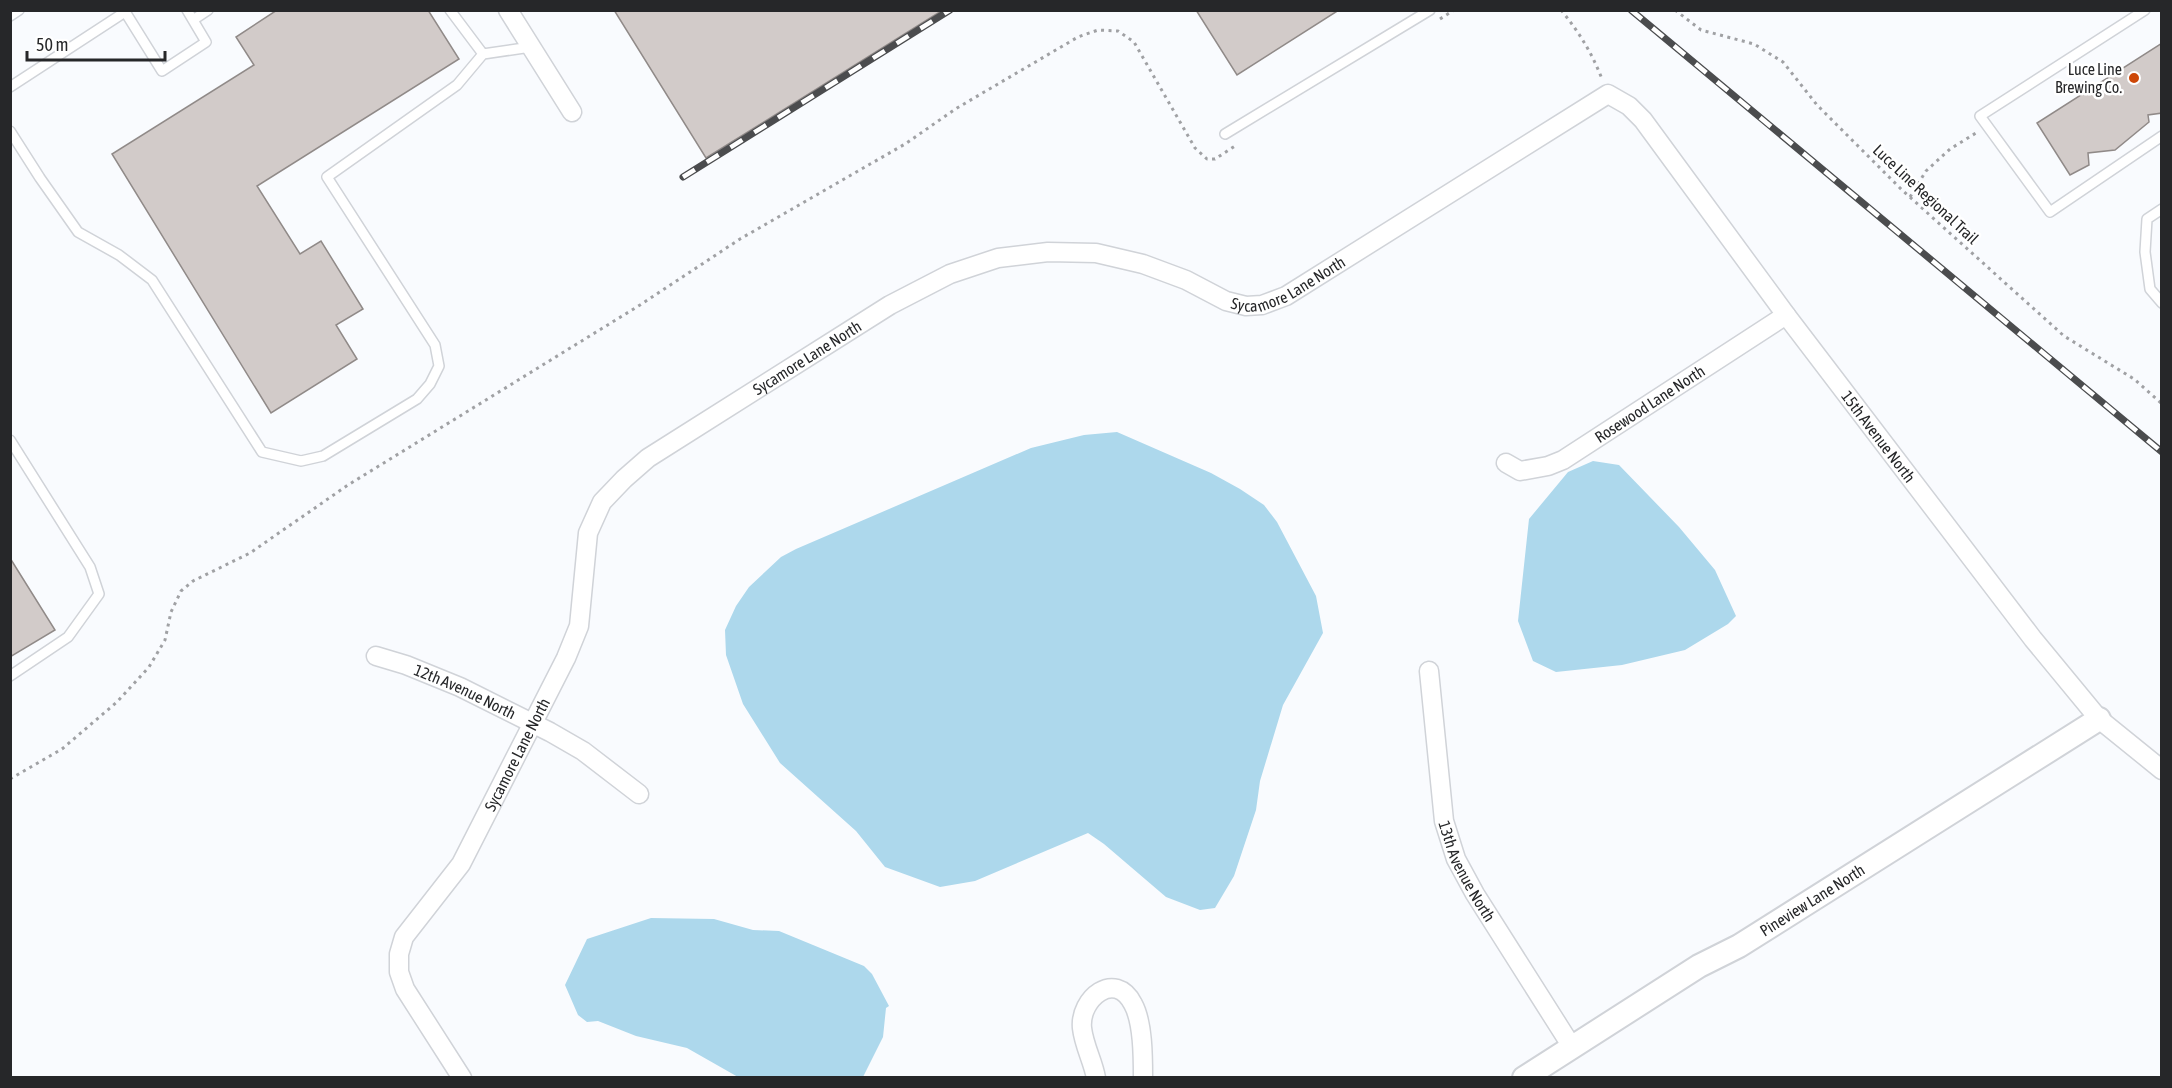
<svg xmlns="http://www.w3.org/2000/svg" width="2172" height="1088" viewBox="0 0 2172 1088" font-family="'Asap Condensed',sans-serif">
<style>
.water{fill:#add8ec}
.building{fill:#d2cbc9;stroke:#908a88;stroke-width:1.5}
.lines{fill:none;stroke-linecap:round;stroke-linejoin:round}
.service-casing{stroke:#d0d3d8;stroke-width:12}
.minor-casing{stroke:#d0d3d8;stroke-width:21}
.tertiary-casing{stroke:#d0d3d8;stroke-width:26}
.path{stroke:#a0a1a4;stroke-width:3;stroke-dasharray:3 4.5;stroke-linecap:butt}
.service{stroke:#fff;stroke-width:9}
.minor{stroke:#fff;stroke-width:18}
.tertiary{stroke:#fff;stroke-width:22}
.rail-casing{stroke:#4b4c4e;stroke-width:7}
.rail{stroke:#fff;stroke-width:4.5;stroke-dasharray:14;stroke-linecap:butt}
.poi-dot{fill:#cd4707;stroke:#fff;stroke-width:2}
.labels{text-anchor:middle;stroke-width:5;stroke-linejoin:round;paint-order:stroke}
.poi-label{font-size:16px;fill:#262729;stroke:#fff;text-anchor:end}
.street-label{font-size:16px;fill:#262729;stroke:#fff}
</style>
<rect width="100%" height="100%" fill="#f9fbfe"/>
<path class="water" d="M1117,432L1211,473L1240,489L1264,505L1277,522L1316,596L1323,633L1283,705L1260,781L1256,810L1234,876L1215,908L1200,910L1166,897L1104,844L1088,833L975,881L940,887L885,867L856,831L780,763L743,704L726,655L725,630L736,606L749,587L781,557L796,549L1031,448L1084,435Z
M1593,461L1619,465L1679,527L1715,570L1736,616L1728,624L1685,650L1622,665L1556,672L1533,661L1518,621L1529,519L1568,472Z
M651,918L714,919L753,930L779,931L864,966L872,974L889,1006L886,1008L883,1037L863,1077H738L687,1048L636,1036L598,1021L587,1022L578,1015L565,985L587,939Z"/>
<path class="building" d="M277,10H428L459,59L257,186L300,254L321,241L363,309L336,325L357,359L271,413L112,154L254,65L236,37Z
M614,10H943L706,158Z
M1196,10H1339L1237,75Z
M2162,43V113L2148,115L2149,122L2115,150L2088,153L2089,165L2070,175L2037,123Z
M10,558L55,630L10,657Z"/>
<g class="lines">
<g class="service-casing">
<path id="service" d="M124,10L162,71L206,42L187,10
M450,10L483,54L531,47
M2145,10L1980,116L2050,212L2162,136
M10,16L19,10
M193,20L208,10
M10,87L125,12
M10,131L40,178L78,232L119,255L152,280L262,452L301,461L323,456L417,399L430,384L439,366L435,345L327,177L457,85L483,54
M1225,134L1430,10
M2162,209L2147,219L2145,252L2150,289L2162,303
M10,440L90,567L99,594L68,637L10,676"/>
</g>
<g class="minor-casing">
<g id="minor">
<path d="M508,10L572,112"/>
<path id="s1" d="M1506,463L1520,471L1548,466L1563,460L1786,315"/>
<path id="s2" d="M376,656L406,665L460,687L550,732L583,751L639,794"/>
<path id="s3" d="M1429,671L1444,821L1456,859L1475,894L1572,1047"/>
<path id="s4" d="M462,1078L405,989L399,972V954L404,937L461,864L566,658L579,626L588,533L602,502L624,479L648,458L890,305L950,274L998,258L1048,252L1096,253L1143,264L1186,280L1226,301L1246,306L1262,305L1286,296L1608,94L1629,106L1643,120L1786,315L2033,639L2099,719L2162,770"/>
<path d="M1096,1078C1093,1061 1084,1046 1082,1028C1079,999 1115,969 1133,1004C1143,1022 1143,1057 1143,1078"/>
</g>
</g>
<g class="tertiary-casing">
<g id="tertiary">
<path id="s5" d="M1524,1078L1699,966L1739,946L2099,719"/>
</g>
</g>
<path class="path" d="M1561,10C1579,32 1592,53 1602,79
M1675,10L1701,30L1754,44L1783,62L1817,105L1902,190L2064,336L2134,379L2162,404
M1440,19L1454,10
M1910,197L1926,171L1950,149L1976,133
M10,779L62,749L117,702L149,667L165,640L171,612L181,591L193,581L250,553L348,485L640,305L740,239L905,144L957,108L1078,37L1098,30L1118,31L1134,42L1195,148L1207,159H1215L1235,146"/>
<use href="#service" class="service"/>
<use href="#minor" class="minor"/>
<use href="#tertiary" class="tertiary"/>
<g class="rail-casing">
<path id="rail" d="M1631,10L2162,452
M683,177L950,10"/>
</g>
<use href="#rail" class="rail"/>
</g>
<circle class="poi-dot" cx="2134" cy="78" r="6"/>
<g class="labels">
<g class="poi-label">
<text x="2122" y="75">Luce Line<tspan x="2122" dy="18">Brewing Co.</tspan></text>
</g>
<g class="street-label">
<text transform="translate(1926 194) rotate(43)" y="6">Luce Line Regional Trail</text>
<text dy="6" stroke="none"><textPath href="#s4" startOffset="1419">Sycamore Lane North</textPath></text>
<text dy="6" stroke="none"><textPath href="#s4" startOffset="897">Sycamore Lane North</textPath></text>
<text dy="6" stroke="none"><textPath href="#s1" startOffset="164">Rosewood Lane North</textPath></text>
<text dy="6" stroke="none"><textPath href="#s4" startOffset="2232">15th Avenue North</textPath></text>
<text dy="6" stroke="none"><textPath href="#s2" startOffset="96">12th Avenue North</textPath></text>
<text dy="6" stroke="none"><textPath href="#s4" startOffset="375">Sycamore Lane North</textPath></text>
<text dy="6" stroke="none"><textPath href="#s3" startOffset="206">13th Avenue North</textPath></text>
<text dy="6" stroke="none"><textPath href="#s5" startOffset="339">Pineview Lane North</textPath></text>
</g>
</g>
<rect width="2172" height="1088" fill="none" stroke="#262729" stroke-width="24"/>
<path d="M27 51v9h138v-9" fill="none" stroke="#262729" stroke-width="3"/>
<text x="36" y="51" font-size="18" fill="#262729" stroke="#ffffff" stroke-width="4.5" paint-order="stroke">50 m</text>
</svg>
